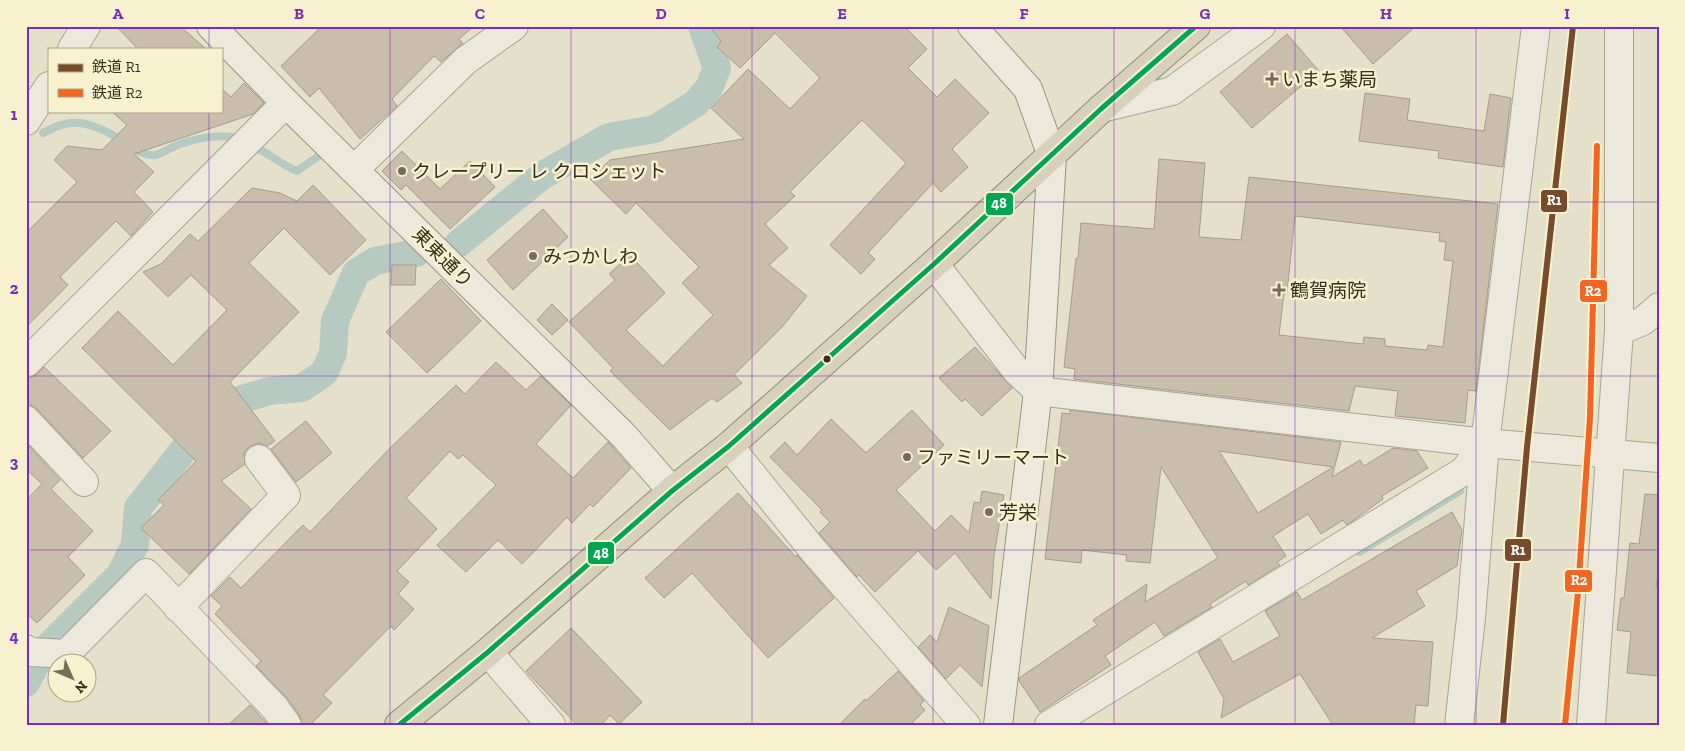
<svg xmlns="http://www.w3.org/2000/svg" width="1685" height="751" viewBox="0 0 1685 751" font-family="'Zilla Slab','Noto Sans JP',serif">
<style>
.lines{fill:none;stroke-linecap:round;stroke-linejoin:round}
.stream{stroke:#b6cac1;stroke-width:8}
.canal{stroke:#b6cac1;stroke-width:28}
.building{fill:#c9beab;stroke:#a59c8a;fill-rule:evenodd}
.street-casing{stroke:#a9a494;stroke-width:30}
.secondary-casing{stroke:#999484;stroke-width:30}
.highway-casing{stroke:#8f8a7a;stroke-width:30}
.street{stroke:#ece9dc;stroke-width:28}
.secondary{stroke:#ece9dc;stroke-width:28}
.highway{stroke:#d7d1bb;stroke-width:28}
.rail-casing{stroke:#aba89c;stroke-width:5.5}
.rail{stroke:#f7f1cf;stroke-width:4;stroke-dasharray:11;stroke-linecap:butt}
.bus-1-casing{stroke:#f7f1cf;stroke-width:9}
.bus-1{stroke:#00a651;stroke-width:5}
.rail-1-casing{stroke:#f7f1cf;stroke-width:10}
.rail-2-casing{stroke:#f7f1cf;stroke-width:10}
.rail-1{stroke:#7a4b2a;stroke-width:6}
.rail-2{stroke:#f26522;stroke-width:6}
.grid{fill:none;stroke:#7b2cbf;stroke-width:1;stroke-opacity:0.55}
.poi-dot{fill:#756c59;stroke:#f7f1cf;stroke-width:2}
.bus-dot{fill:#382e1c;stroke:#f7f1cf;stroke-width:2}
.labels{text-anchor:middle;stroke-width:5;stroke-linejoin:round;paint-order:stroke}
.poi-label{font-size:19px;fill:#382e1c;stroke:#f7f1cf;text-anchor:start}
.street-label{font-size:19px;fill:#382e1c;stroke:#f7f1cf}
.line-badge{stroke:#f7f1cf;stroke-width:2}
.badge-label{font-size:14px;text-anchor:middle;font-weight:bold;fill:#fff}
.neatline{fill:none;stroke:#7b2cbf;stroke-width:2}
.grid-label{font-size:16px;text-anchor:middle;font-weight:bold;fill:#7b2cbf}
</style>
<rect width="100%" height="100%" fill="#e5e0ca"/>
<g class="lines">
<path class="stream" d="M43,133C50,130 57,125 65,124C84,119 108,131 123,142
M253,146C269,153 281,165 297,171L320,155
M133,148C139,152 147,156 155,155C161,154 168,149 173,147C192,139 218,133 238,138
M1359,552L1460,491"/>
<path class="canal" d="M458,244L543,175L609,137L655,129L696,103L709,88L717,68L702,26
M26,683L41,654L120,575L135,545L138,508L189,443L236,401L269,391L302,388L324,373L333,353L335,321L356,273L375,261L416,253"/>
</g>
<path class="building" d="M116,26H180L206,49H138Z
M322,26H474L459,39L463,43L441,62L434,56L392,99L397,106L360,139L319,88L310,97L281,66Z
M709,26H904L927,49L908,68L937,97L955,79L989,113L952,149L968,167L941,192L933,183L868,253L875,259L861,274L830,245L906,163L862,120L790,192L795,196L765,224L788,248L769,265L807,296L782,327L734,375L742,383L717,402L712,398L670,430L610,371L613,368L569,322L615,280L609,274L630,255L665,293L626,330L663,366L713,315L682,283L699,267L636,203L626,214L590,179L610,160L744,139L711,108L748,69L790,109L820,78L775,33L740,68L717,47L721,41Z
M1340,26H1416L1373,64Z
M1287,34L1319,71L1252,128L1220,92Z
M244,83L264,103L253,114L134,154L154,172L134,192L153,212L131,236L116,221L60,277L68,285L26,327V233L77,182L54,160L67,146L102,150L127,125L111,111H221V88L231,97Z
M1365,93L1410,99L1407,120L1484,131L1490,94L1511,98L1503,167L1438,158L1439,151L1359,141Z
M402,151L440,189L470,161L495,187L450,229L406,185L401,190L382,171Z
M1159,159L1205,163L1199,237L1241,240L1249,177L1498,204L1476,391L1468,390L1465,423L1395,416L1398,391L1355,386L1349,411L1074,379L1075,369L1064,367L1076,258H1078L1081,223L1154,229ZM1295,216L1440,233L1439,241L1446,242L1444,260L1453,261L1443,347L1428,345L1427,350L1385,346V339L1364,337L1363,344L1279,335L1284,293H1287Z
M313,185L366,240L330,275L284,228L249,263L299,312L230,382L275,441L267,446L258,443L249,447L244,453L245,464L221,481L251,509L189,574L141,528L164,505L158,500L196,461L82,348L118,311L173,365L227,310L191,275L168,297L143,272L161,264L190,234L198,241L252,188L280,193L297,201Z
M543,209L568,237L513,290L487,260Z
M392,265H416L415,285H391Z
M441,279L481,321L427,373L386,332Z
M552,304L568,320L552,335L537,320Z
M975,347L1012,388L982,416L965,399L962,402L939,378Z
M496,362L526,390L541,376L571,405L536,444L573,478L608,442L631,468L593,507L590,504L572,523L567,517L522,564L498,540L466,572L437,545L496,485L463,455L458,459L450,451L406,498L437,529L397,571L409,582L398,594L414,609L394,630L391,626L323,695L332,703L310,725H302L300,716L288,699L256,666L261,661L215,614L222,606L211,596L230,577L241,588L303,525L310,532L391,447L456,385L465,394Z
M44,367L111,431L83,458L37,409L31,405H26V378H30L37,374Z
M912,410L944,445L896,490L935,531L951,515L969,533L974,502L980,503L982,491L1004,495L994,556L991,599L955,553L936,570L918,551L875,592L859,575L857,577L819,533L830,522L820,512L822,510L770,457L785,442L797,455L831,419L866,453Z
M1070,410L1341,442L1332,477L1360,460L1364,466L1393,448L1417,451L1428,468L1382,496L1383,499L1347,525L1343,520L1321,534L1308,514L1273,536L1286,556L1277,562L1280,565L1248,585L1246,581L1210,604L1212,607L1164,636L1155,622L1105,656L1111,665L1040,712L1019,681V678L1097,625L1093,620L1147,584L1145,602L1218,558L1161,467L1150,563L1126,561L1127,555L1082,550L1081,563L1045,559L1062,413L1070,414ZM1219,451L1333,467L1258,513Z
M306,421L332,453L296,482L271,449Z
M26,443L60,480L51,489L93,531L68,557L85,575L37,623L26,613V500L42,484L26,469Z
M738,493L796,557L797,555L834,598L768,658L692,573L664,598L645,578Z
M1645,494L1659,495V564L1656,588L1659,589V676L1627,673L1631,632L1617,630L1621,598H1624L1630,543L1639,544Z
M1452,512L1462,530L1457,566L1416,591L1425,606L1372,638L1433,642L1428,706L1416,705L1414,725H1333L1300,674L1221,718L1224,699L1198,652L1220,639L1233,662L1280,636L1265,611L1297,592L1302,600Z
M949,607L989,626L982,687L960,665L946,679L918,647L930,635L937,642Z
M571,628L642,702L619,724L610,715L601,725H577L526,671Z
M898,671L924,701L920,705L925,710L910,725H839L865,699L866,701Z
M250,705L268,725H228Z"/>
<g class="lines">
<g class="street-casing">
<path id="street" d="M72,49L86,26
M1102,108L1172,91L1261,26
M26,121L49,86
M354,170L465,61L514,26
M934,264L1016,370L1038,391L1485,443L1659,458
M1619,331L1643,321L1659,307
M26,363L286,103
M26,420L84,482
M729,446L813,550L966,725
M178,608L286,495L259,459
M26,649L31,652L66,654L146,573L275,708L287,725
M488,652L551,725
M1049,725L1464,471L1485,443
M1459,725L1471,618L1485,443L1536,26
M1591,725L1619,331V26"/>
</g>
<g class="secondary-casing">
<path id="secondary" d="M211,26L286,103L624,436L672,491
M972,26L1028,89L1052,156L1038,391L998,725"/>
</g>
<g class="highway-casing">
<path id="highway" d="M399,725L488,652L672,491L729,446L934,264L1102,108L1196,26"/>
</g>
<use href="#street" class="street"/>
<use href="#secondary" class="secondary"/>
<use href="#highway" class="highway"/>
<g class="rail-casing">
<path id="rail" d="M1503,725L1527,447L1573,26"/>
</g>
<use href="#rail" class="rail"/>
<g class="bus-1-casing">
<path id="bus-1" d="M399,725L488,652L672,491L729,446L934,264L1102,108L1196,26"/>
</g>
<use href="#bus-1" class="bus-1"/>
<g class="rail-1-casing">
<path id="rail-1" d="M1503,725L1527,447L1573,26"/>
</g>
<g class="rail-2-casing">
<path id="rail-2" d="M1565,725L1578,592L1590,418L1597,146"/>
</g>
<use href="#rail-1" class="rail-1"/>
<use href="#rail-2" class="rail-2"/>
</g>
<path class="grid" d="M209,26V49M390,26V725M571,26V725M752,26V725M933,26V725M1114,26V725M1295,26V725M1476,26V725M209,111V725M26,202H1659M26,376H1659M26,550H1659"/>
<g class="poi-dot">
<path d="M1269.5 71.5h5v5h5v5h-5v5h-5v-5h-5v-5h5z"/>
<circle cx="402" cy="171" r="5"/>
<circle cx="533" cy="256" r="5"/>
<path d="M1276.5 282.5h5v5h5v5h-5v5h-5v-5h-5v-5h5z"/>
<circle cx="907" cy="457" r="5"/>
<circle cx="989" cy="512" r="5"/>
</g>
<circle class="bus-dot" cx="827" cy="359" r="4.5"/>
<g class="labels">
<g class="poi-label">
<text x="1282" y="86">いまち薬局</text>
<text x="412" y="178">クレープリー レ クロシェット</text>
<text x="543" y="263">みつかしわ</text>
<text x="1290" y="297">鶴賀病院</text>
<text x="917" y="464">ファミリーマート</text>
<text x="999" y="519">芳栄</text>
</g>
<g class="street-label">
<text transform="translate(443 257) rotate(45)" y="7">東東通り</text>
</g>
</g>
<g class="line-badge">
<rect x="1540" y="189" width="28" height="24" rx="5" fill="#7a4b2a"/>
<rect x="985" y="192" width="29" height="24" rx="5" fill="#00a651"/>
<rect x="1579" y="279" width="29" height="24" rx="5" fill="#f26522"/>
<rect x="1504" y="538" width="28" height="24" rx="5" fill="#7a4b2a"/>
<rect x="587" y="541" width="28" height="24" rx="5" fill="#00a651"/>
<rect x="1564" y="569" width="29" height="24" rx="5" fill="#f26522"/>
</g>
<g class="badge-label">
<text x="1554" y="205">R1</text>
<text x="999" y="208">48</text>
<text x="1593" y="296">R2</text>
<text x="1518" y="555">R1</text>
<text x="601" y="558">48</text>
<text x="1579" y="585">R2</text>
</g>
<rect width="1685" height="751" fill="none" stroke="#f7f1cf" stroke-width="55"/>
<rect x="48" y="48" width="175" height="65" fill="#f7f1cf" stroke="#aba387"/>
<rect x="58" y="64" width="25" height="8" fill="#7a4b2a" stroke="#aba387"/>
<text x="92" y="72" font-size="15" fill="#382e1c">鉄道 R1</text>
<rect x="58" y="89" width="25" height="8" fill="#f26522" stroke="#aba387"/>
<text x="92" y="98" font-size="15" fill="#382e1c">鉄道 R2</text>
<g transform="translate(72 678) rotate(135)"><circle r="24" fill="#f7f1cf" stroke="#aba387"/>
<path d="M0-4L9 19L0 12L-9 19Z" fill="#756c59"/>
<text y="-8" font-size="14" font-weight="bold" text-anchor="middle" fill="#382e1c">N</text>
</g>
<rect x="28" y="28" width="1630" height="696" class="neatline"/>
<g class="grid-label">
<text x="118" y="19">A</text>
<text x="299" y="19">B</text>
<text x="480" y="19">C</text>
<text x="661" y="19">D</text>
<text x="842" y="19">E</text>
<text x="1024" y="19">F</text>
<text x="1205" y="19">G</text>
<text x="1386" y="19">H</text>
<text x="1567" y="19">I</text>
<text x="14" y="120">1</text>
<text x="14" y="294">2</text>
<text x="14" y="468">3</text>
<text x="14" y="642">4</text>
</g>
</svg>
